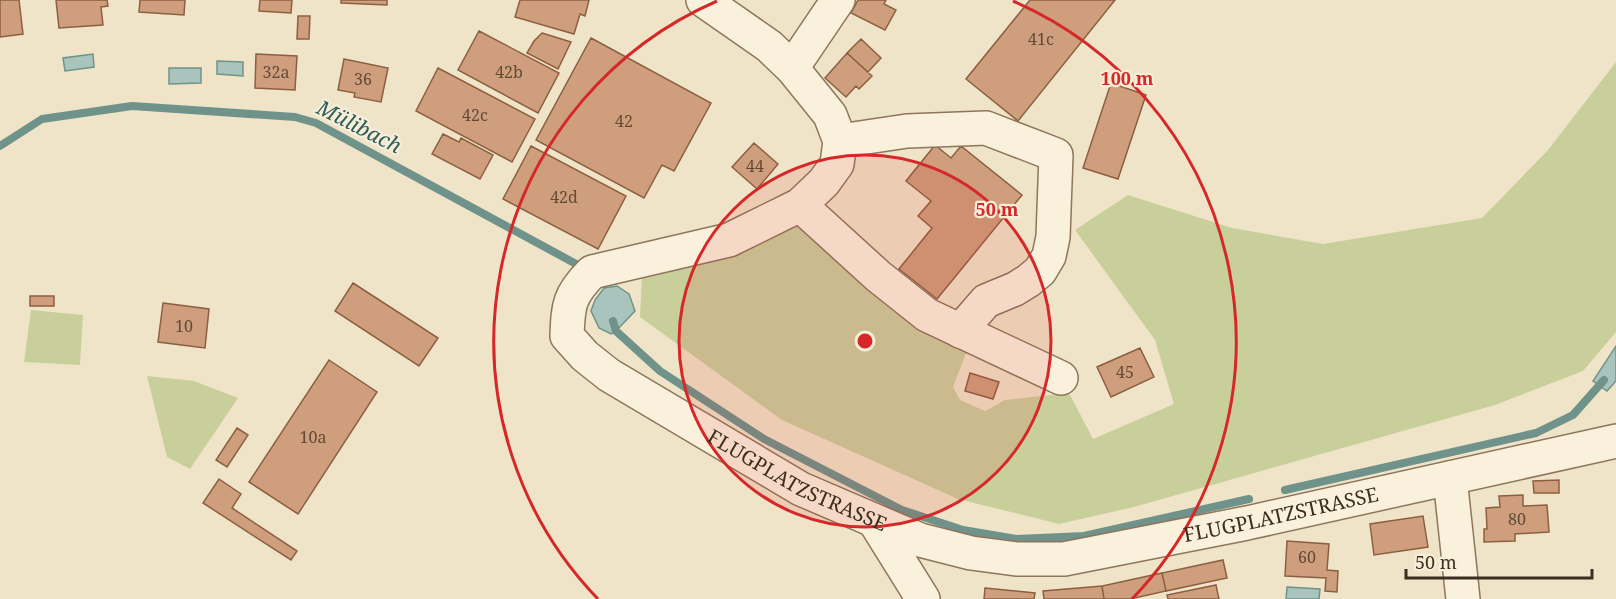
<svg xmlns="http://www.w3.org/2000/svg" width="1616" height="599" viewBox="0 0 1616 599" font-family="'Noto Serif',serif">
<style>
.green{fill:#c9cf9b}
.water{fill:#a9c4bc;stroke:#6f938a;stroke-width:1.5}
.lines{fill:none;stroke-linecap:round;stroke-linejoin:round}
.stream{stroke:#6f938a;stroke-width:8}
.building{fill:#cf9f7d;stroke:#8d5f41;stroke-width:1.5}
.minor-casing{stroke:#8d765c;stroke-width:36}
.minor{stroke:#faf1dc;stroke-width:33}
.ring{fill:none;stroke:#d62828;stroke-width:3}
.labels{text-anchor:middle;stroke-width:4.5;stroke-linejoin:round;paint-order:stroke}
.number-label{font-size:16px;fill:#624a37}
.street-label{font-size:20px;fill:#3d2e20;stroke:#f7eed8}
.water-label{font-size:21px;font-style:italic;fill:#2f5d5a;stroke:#f7eed8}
.centre{fill:#d62828;stroke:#f7eed8;stroke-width:3}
.ring-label{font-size:18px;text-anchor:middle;font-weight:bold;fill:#d62828;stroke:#f7eed8;stroke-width:4.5;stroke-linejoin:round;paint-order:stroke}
</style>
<rect width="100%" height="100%" fill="#f0e4c8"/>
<path class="green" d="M1616,62V332L1583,371L1495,405L1134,507L1059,524L958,499L782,420L640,317L643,257L800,207L971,340L953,387L960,400L985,411L1005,400L1069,393L1093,439L1174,404L1155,340L1075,230L1128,195L1232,228L1323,244L1482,218L1548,150Z
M31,310L83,315L80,365L24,362Z
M147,376L194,381L238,398L190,469L167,457Z"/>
<path class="water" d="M93,54L94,67L65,71L63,58Z
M217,61L243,62V76L217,74Z
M169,68H201V83L169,84Z
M617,286L629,294L635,311L616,331L611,334L599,328L591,311L595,300L604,288Z
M1616,346V381L1607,391L1593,381Z
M1287,587L1320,589L1319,599H1286Z"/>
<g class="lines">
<path class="stream" d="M0,146L42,119L132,106L295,117L316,123L578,265
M613,321L616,331L660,371L764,439L902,510L963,530L1016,539L1084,536L1249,499
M1285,490L1536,433L1573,415L1604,380"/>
</g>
<path class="building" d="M0,0H19L23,34L0,37Z
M56,0H107L108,6L101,7L103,25L59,28Z
M140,0H185L184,15L139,12Z
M260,0H292L291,13L259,11Z
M341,0H387V5L341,3Z
M520,0H589L585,16L580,14L574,34L515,17Z
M858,0H886L884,4L896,10L885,30L851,13Z
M1030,0H1115L1018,121L966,79Z
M298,16H310L309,39H297Z
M479,31L559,73L538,113L458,70Z
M542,33L571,42L558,69L527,53L534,41Z
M591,38L711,103L674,171L662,165L644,198L536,140Z
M861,39L881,58L868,72L847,53Z
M847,53L872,76L859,89L856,86L846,97L825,78Z
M256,54L297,56L295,90L255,88Z
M344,59L388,68L381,102L354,97L355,93L338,90Z
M438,68L535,119L512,162L416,111Z
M1111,83L1146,95L1118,179L1083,168Z
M443,134L459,142L461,138L493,155L480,179L432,154Z
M754,143L778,164L757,189L732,167Z
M935,145L951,158L961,146L1022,195L937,299L899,269L932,228L918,216L931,201L906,181Z
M531,146L626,196L598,249L503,199Z
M353,283L438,338L419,366L335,311Z
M30,296H54V306H30Z
M163,303L209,309L205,348L158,342Z
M1140,348L1154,377L1111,397L1097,367Z
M329,360L377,392L298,514L249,482Z
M970,373L999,382L993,399L965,391Z
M237,428L248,435L227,467L216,460Z
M219,479L241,494L232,508L297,551L291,560L203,503Z
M1559,480V493H1534L1533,481Z
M1523,495V506L1547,505L1549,532L1515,534V541L1484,542V529H1487L1486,508L1500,507L1499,496Z
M1423,516L1428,547L1374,555L1370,524Z
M1287,541L1329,544L1327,570L1338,571L1337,592L1325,591L1326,578L1285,576Z
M1223,560L1227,578L1166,591L1162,573Z
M1162,573L1166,591L1130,599H1104L1102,586Z
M1216,585L1219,599H1168L1167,595Z
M1102,586L1104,599H1044L1043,591Z
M985,588L1035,593L1034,599H984Z"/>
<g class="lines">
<g class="minor-casing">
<g id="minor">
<path id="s1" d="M703,0L769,46L792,68L830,115L840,141L837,164L824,182L800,205L729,240L592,272C569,295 568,305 567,336L585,356L609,375L801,489L920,540L971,553L1016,559H1064L1247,523L1616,441"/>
<path d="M792,68L838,0"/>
<path d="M840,141L907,131L986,128L1056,155L1053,237L1049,256L1040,271L1028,281L1015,289L986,301L960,331"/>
<path d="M800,205L878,276L927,315L1061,378"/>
<path d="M1450,478L1463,599"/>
<path d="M875,522L923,599"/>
</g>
</g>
<use href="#minor" class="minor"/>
</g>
<circle cx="865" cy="341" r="186" fill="#d62828" fill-opacity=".12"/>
<g class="ring">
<circle cx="865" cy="341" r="186"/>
<path d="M598 599A371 371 0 0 1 717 1M1013 1A371 371 0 0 1 1132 599"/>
</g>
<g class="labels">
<g class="number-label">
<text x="1041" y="45">41c</text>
<text x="276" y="78">32a</text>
<text x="509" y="78">42b</text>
<text x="363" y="85">36</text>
<text x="475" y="121">42c</text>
<text x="624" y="127">42</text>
<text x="755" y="172">44</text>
<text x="564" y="203">42d</text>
<text x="184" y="332">10</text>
<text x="1125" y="378">45</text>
<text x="313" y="443">10a</text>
<text x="1517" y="525">80</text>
<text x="1307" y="563">60</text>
</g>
<g class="street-label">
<text dy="7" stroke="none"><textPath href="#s1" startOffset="844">FLUGPLATZSTRASSE</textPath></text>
<text dy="7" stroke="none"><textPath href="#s1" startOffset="1348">FLUGPLATZSTRASSE</textPath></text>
</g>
<g class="water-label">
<text transform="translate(359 127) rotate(27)" y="7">Mülibach</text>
</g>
</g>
<circle cx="865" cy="341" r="9" class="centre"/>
<g class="ring-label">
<text x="1127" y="85">100 m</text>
<text x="997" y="216">50 m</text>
</g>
<path d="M1406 569v9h186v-9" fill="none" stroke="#3d2e20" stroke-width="3"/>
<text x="1415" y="569" font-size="18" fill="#3d2e20" stroke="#f7eed8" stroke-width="4.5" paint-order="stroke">50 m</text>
</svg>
